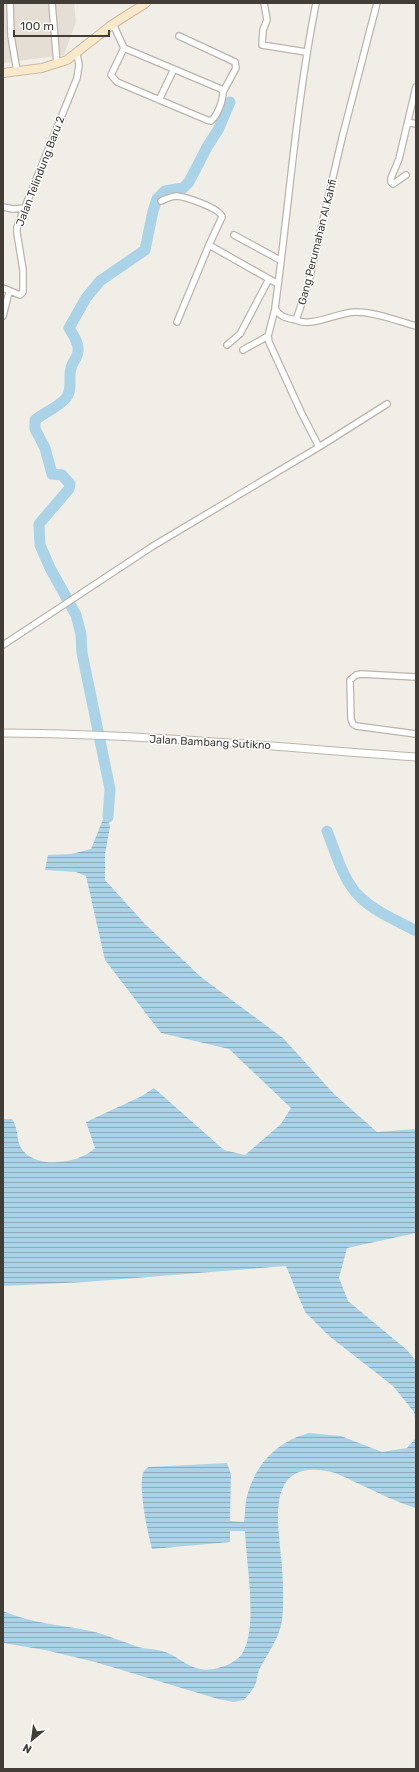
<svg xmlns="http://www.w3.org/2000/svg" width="419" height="1772" viewBox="0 0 419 1772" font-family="Rubik,sans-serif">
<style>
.residential{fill:#e4ded5}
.water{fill:url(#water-rules)}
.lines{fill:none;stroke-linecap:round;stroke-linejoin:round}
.river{stroke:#aad3e7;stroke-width:11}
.minor-casing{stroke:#bbb4aa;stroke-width:8}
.tertiary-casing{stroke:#bbb4aa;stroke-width:9}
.secondary-casing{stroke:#cbbb9b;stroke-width:10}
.minor{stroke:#fff;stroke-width:5.5}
.tertiary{stroke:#fff;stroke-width:7}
.secondary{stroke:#f8e9ca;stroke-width:8}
.labels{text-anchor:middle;stroke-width:3;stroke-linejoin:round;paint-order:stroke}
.street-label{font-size:11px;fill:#433d37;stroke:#fff}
</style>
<defs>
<pattern id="water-rules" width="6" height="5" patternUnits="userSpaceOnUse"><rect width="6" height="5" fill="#aad3e7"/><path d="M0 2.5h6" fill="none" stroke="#8cacbc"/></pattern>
</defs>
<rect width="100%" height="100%" fill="#f1ede7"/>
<path class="residential" d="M3,3H74L76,22L64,55L3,63Z"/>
<path class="water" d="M104,817H108L110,827L105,854V880L145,924L201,977L283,1038L334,1094L377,1132L416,1129V1233L347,1248L339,1278L348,1301L407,1350L416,1361V1425L414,1412L393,1386L329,1336L305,1312L286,1266L85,1282L3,1286V1119H12C19,1129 16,1140 21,1148C35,1170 79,1164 95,1148L86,1122L142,1096L154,1088L224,1150L245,1155L281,1124L291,1108L229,1049L161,1033L105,960L86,876L76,872L45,870L48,855L71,854L91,849Z
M309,1433L341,1436L382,1452L407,1448L415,1439L416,1434V1508C395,1502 377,1492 357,1483C348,1479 337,1472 326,1471C263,1460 279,1528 282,1566C283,1584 284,1603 282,1621C279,1639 267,1654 259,1670C257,1675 257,1681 255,1685C253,1690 248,1695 244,1700L234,1702L218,1699L95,1662L45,1650L3,1643V1611C32,1624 64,1625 95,1632C109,1636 124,1642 138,1647C146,1649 154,1649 162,1651C175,1654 187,1667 200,1669C213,1672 237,1664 243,1652C258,1626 246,1561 245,1531H230V1542L152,1549C148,1534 137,1484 144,1471C145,1470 148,1467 149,1467L227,1463L231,1474L230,1521L244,1522C245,1515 245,1507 246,1500C254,1466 275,1442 309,1433Z"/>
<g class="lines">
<path class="river" d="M108,817L110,789L82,653L81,634L76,615L50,568L40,545L39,524L69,489L70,484L62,475L52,474L45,448L35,429V420C44,413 60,406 66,398C73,390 68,377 71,368C72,362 78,358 78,351C79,342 73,335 69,328L86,298L100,281L145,250L153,211L157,199L165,191L183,188L189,182L207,147L218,130L230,102
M327,831C336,853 343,881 360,897C375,912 398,921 416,931"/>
<g class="minor-casing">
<path id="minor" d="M10,3L11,36L17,71
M52,3L57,64
M264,3L267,20L263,30L262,45L306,52
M316,3C296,104 289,206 275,308C279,317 287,318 296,320L308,285L342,138L377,3
M113,24L124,48L221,89L223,92C223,100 218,115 211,121L207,120L117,82L111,75L124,48
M179,36L235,62L236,68L223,92
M159,100L174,69
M408,122L416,124
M406,175L393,184L391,182V178L399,159L416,87
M161,201C166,199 171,196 177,196C186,197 220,208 222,217L209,245L278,284
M3,207L13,209L25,208
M234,235L280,260
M3,288L20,295L23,292V270L17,233V227L77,78L79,65L77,54
M275,309L268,336L269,342L301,412L319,447L387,404
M3,316L9,292
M296,320C312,328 338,312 356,312C376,312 397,321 416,326
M177,322L209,245
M227,345L240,334L269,279
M243,350L268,336
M3,645L153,546L319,447
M416,677L361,674L356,675L350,680L351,719L353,724L356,726L416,734"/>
</g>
<g class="tertiary-casing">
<path id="tertiary" d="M3,733C141,734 279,747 416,757"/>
</g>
<g class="secondary-casing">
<path id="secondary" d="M3,73L42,68L67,60L113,24L146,3"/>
</g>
<use href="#minor" class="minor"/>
<use href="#tertiary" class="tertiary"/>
<use href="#secondary" class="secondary"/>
</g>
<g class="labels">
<g class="street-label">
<text transform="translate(40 171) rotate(-69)" y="4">Jalan Telindung Baru 2</text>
<text transform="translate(317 242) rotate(-76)" y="4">Gang Perumahan Al Kahfi</text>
<text transform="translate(210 742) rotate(3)" y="4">Jalan Bambang Sutikno</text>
</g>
</g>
<rect width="419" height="1772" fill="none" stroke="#433d37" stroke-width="8"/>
<g transform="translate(32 1740) rotate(209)" stroke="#ffffff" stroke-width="3" paint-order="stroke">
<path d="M0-3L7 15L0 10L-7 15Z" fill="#433d37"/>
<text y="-6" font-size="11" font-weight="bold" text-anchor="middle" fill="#433d37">N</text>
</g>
<path d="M14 30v6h95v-6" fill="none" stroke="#433d37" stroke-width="2"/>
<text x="20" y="30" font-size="12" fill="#433d37" stroke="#ffffff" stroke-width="3" paint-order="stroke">100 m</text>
</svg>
